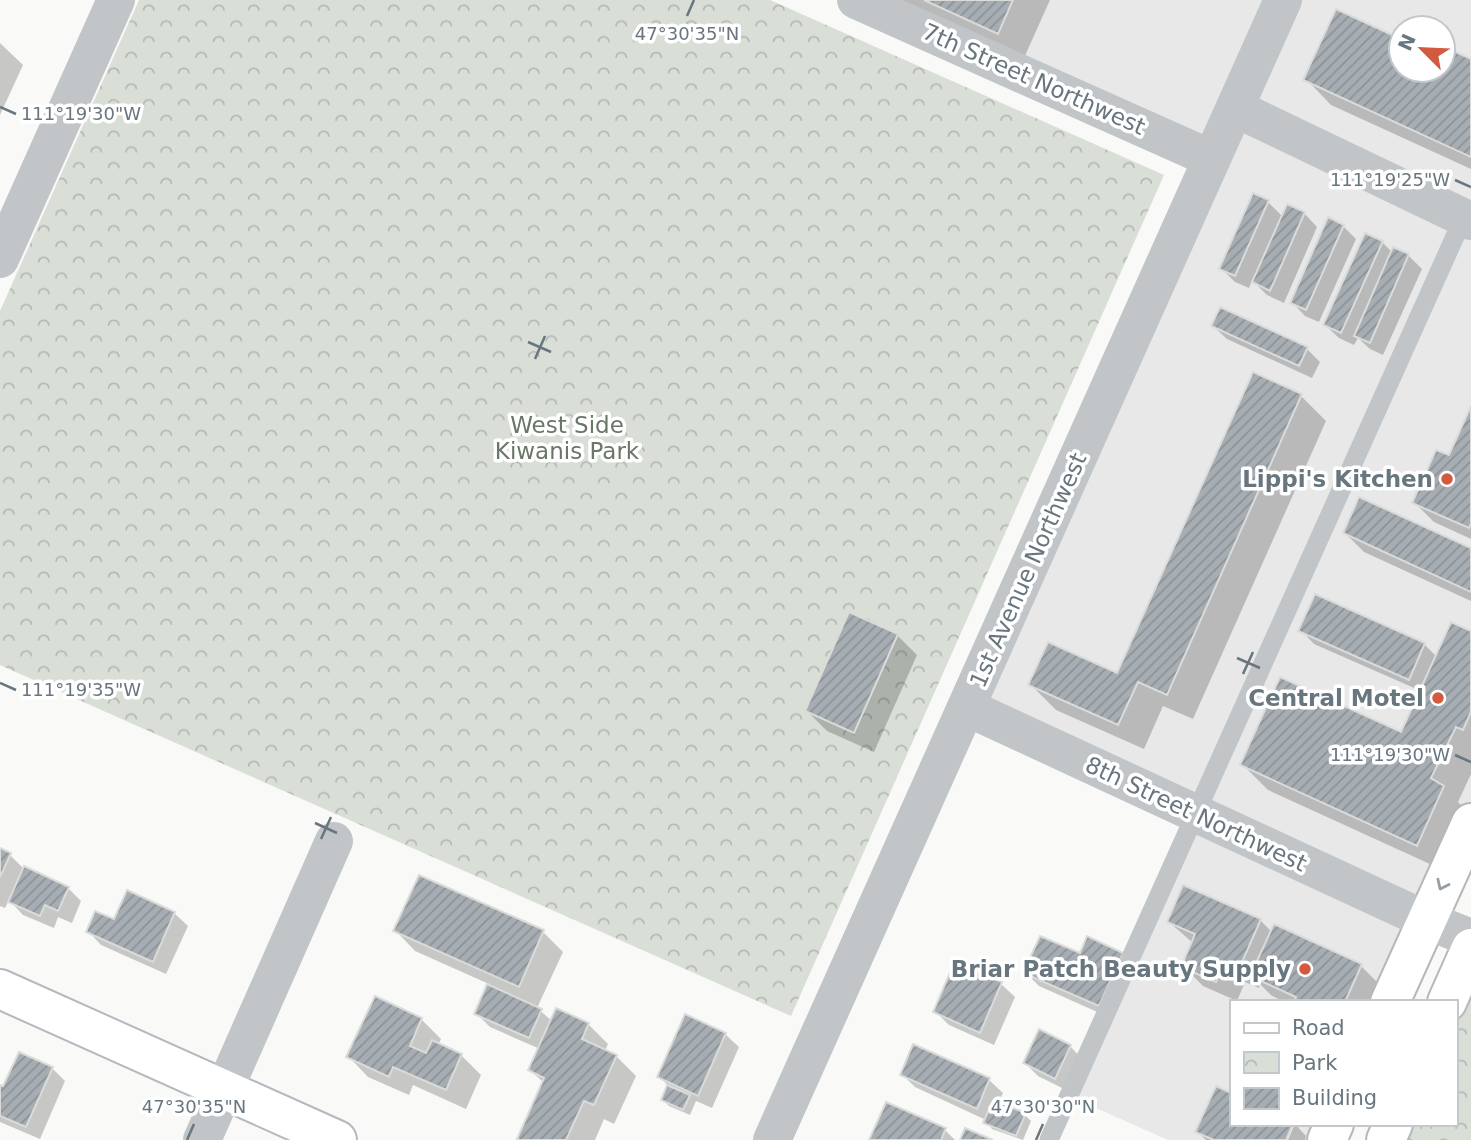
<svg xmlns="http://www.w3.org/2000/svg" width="1471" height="1140" viewBox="0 0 1471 1140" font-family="'DejaVu Sans',sans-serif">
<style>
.built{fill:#e7e8e7;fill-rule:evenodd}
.park{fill:url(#park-crowns)}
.shadow{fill:#0003}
.building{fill:url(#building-hatch);stroke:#dbdbd9;stroke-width:2}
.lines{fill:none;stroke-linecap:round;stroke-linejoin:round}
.secondary-casing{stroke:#b4b9bd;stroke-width:42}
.highway-casing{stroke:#b5b8bb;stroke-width:42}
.lane{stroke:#c1c5c8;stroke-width:19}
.street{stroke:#c1c5c8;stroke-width:38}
.secondary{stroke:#fff;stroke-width:38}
.highway{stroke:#fff;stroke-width:38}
.oneway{stroke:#959fa5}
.ticks{fill:none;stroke:#67767f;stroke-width:2.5}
.poi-dot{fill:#d15a3f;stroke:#fff;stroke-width:2.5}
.labels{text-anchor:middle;stroke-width:7;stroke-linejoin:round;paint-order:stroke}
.street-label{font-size:23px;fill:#67767f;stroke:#fff}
.park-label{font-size:23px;fill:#697866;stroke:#fff}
.poi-label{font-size:23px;font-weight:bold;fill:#67767f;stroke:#fff;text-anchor:end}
.ticks-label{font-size:18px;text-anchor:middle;fill:#67767f;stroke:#fff;stroke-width:7;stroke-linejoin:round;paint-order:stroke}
</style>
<defs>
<pattern id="park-crowns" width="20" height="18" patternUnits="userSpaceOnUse" patternTransform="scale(1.75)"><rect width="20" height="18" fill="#d9ded7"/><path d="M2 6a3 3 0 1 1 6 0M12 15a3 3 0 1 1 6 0" fill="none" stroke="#b4b9b4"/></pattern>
<pattern id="building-hatch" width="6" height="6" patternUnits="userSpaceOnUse" patternTransform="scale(1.75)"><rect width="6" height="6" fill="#a7aeb3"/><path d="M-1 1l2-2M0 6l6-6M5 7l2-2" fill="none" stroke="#8c9297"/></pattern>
</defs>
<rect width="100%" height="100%" fill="#f9f9f7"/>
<path class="built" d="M856,0H1471V823L1390,1002H1231V1124H1334L1327,1140H1168L1069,1096L1195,814L966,707L1212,159ZM1401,28H1443V70H1401Z"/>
<path class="park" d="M139,0H770L1164,175L791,1016L0,665V311Z
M1471,948V1140H1386L1393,1124H1455V1002Z"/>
<path class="shadow" d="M895,0H1050L1024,58Z
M1401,40V70H1443L1471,60V169L1331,105L1306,79Z
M0,43L23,65L0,115Z
M1268,202L1283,217L1304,213L1317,227L1284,303L1267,295L1252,280L1249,288L1235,282L1221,268Z
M1343,226L1356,239L1319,322L1305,316L1292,302Z
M1382,242L1393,253L1408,255L1422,269L1383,355L1370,349L1358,338L1354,345L1339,338L1325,325Z
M1213,326L1307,349L1320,362L1312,378L1227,339Z
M1301,396L1326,421L1193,719L1163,706L1144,749L1056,710L1030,684L1118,675Z
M1471,410V539L1434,522L1414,502L1450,457Z
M1345,533L1471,550V601L1364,552Z
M1301,630L1424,644L1437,657L1471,633V774L1458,802L1469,813L1443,870L1268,790L1243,765L1402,734L1421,691L1314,644Z
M897,635L917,655L874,752L827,731L807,711Z
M0,850L10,855L23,868L68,888L81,901L72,923L58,917L54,928L23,915L9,900L5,908L0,906Z
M174,913L188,926L166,974L101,945L88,931L115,922Z
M1260,920L1272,932L1361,966L1381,986L1374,1002H1285L1272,996L1260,984L1259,988L1245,982L1237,1001L1203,986L1183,966L1193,943L1169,922Z
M396,931L543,932L563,952L537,1008L552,1021L588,1024L608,1044L605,1051L616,1056L636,1076L614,1124L604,1119L595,1140H521L544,1083L530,1070L540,1049L490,1027L476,1013L489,984L415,951Z
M1080,956L1113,1019L1039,986L1025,972Z
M956,964L1001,984L1015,997L994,1045L949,1025L935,1011Z
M421,1019L441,1039L438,1045L461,1055L481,1075L466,1109L413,1085L409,1095L368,1077L349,1057Z
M725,1034L739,1047L712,1108L696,1101L690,1115L669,1106L663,1100L669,1086L659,1077Z
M914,1046L989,1080L1003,1093L998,1104L1025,1115L1031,1121L1023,1140L992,1129L986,1120L915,1087L902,1074Z
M1070,1046L1083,1060L1068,1091L1038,1076L1025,1063Z
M52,1068L65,1081L40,1139L0,1122V1087L4,1088Z
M1216,1088L1231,1095V1124H1295L1306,1136L1305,1140H1288L1294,1126H1290L1284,1140H1206L1197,1131Z
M945,1130L955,1140H871Z"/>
<path class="building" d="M924,0H1013L998,34Z
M1336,9L1401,39V70H1443V46L1471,59V157L1303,80Z
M1253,193L1269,200L1235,276L1219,269Z
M1287,204L1305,212L1270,291L1252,282Z
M1328,217L1344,225L1306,310L1290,303Z
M1365,233L1383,241L1341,333L1323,325Z
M1393,247L1409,254L1370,343L1354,336Z
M1220,307L1308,347L1299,366L1211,326Z
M1253,372L1302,394L1167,695L1138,682L1118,725L1028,685L1048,642L1117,673Z
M1471,406V523L1469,528L1412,503L1436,450L1449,455Z
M1359,497L1471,548V592L1343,533Z
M1315,594L1425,643L1409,680L1298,631Z
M849,612L898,634L854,733L805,711Z
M1451,622L1471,631V712L1463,730L1456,727L1431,778L1444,786L1417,846L1240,765L1280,677L1401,732Z
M0,848L11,853L0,877Z
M24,866L69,887L58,911L45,905L40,916L8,902Z
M419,875L544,930L519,987L393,931Z
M1183,885L1261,919L1239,969L1225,963L1216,982L1181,967L1195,934L1167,922Z
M127,890L175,912L153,962L86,932L95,911L114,919Z
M1274,924L1362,964L1345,1002H1294L1296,997L1250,976Z
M1040,936L1080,953L1087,936L1123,953L1099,1006L1023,973Z
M955,961L1002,982L980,1033L933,1012Z
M487,984L542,1009L529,1038L474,1014Z
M375,996L422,1018L410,1046L426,1053L432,1040L462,1054L446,1090L393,1067L389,1077L346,1057Z
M556,1008L589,1023L582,1039L617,1055L594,1105L584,1101L566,1140H520L517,1139L544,1078L528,1070Z
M685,1014L726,1033L698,1096L657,1077Z
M1039,1029L1071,1045L1055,1079L1023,1063Z
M913,1044L990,1078L977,1109L900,1075Z
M19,1052L53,1067L26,1127L0,1116V1085L3,1086Z
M667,1085L690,1095L683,1110L661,1100Z
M1216,1086L1231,1093V1124H1293L1286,1140H1214L1195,1132Z
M993,1100L1026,1113L1016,1136L983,1123Z
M886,1102L946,1128L941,1140H869Z
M965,1128L993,1140H960Z"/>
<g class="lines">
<g class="secondary-casing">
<path id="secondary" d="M0,989L337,1140"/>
</g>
<g class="highway-casing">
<path id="highway" d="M1390,1002L1471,823
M1447,1002L1471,948
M1327,1140L1334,1124
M1386,1140L1393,1124"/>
</g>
<path class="lane" d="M1049,1140L1466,212"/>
<path class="street" d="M856,0L1212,159
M1235,108L1471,221
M0,259L116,0
M966,707L1426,920L1471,938
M202,1140L334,841
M772,1140L1283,0"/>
<use href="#secondary" class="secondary"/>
<use href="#highway" class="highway"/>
</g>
<defs><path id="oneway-chevron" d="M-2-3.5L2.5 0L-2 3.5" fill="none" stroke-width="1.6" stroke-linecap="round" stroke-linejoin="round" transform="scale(1.75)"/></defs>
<use class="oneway" href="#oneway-chevron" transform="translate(1442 885) rotate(115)"/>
<path class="ticks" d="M687,16L694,0M0,107L16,114M1455,180L1471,187M528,342L551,352M535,359L545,336M1237,658L1260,668M1243,674L1253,652M0,683L16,690M1455,755L1471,762M315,823L337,833M321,839L331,817M187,1140L194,1124M1036,1140L1043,1124"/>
<g class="poi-dot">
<circle cx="1447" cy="479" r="7"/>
<circle cx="1438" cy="698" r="7"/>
<circle cx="1305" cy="969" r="7"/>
</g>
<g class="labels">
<g class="street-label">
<text transform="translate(1034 79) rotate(24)" y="8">7th Street Northwest</text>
<text transform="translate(1028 570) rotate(-66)" y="8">1st Avenue Northwest</text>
<text transform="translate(1196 814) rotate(25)" y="8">8th Street Northwest</text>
</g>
<g class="park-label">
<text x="567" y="433">West Side<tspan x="567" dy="26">Kiwanis Park</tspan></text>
</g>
<g class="poi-label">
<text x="1433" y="487">Lippi's Kitchen</text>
<text x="1424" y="706">Central Motel</text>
<text x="1291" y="977">Briar Patch Beauty Supply</text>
</g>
</g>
<g class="ticks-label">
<text x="687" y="40">47°30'35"N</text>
<text x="81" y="120">111°19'30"W</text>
<text x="1390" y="186">111°19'25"W</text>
<text x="81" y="696">111°19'35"W</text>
<text x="1390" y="761">111°19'30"W</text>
<text x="194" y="1113">47°30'35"N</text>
<text x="1043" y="1113">47°30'30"N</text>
</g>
<rect x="1230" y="1000" width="228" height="126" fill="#ffffff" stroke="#c2c8cc" stroke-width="2"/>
<rect x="1244" y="1023" width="35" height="10" fill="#ffffff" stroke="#c2c8cc" stroke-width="2"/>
<text x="1292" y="1035" font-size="21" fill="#67767f">Road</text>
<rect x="1244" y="1052" width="35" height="21" fill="url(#park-crowns)" stroke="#c2c8cc" stroke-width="2"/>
<text x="1292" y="1070" font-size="21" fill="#67767f">Park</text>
<rect x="1244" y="1088" width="35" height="21" fill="url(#building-hatch)" stroke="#c2c8cc" stroke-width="2"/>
<text x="1292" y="1105" font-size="21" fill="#67767f">Building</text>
<g transform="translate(1422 49) rotate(294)"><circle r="33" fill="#ffffff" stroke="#c2c8cc" stroke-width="2"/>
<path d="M0-5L12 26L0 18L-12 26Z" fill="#d15a3f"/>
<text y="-10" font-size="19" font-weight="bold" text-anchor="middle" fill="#67767f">N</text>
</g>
</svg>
